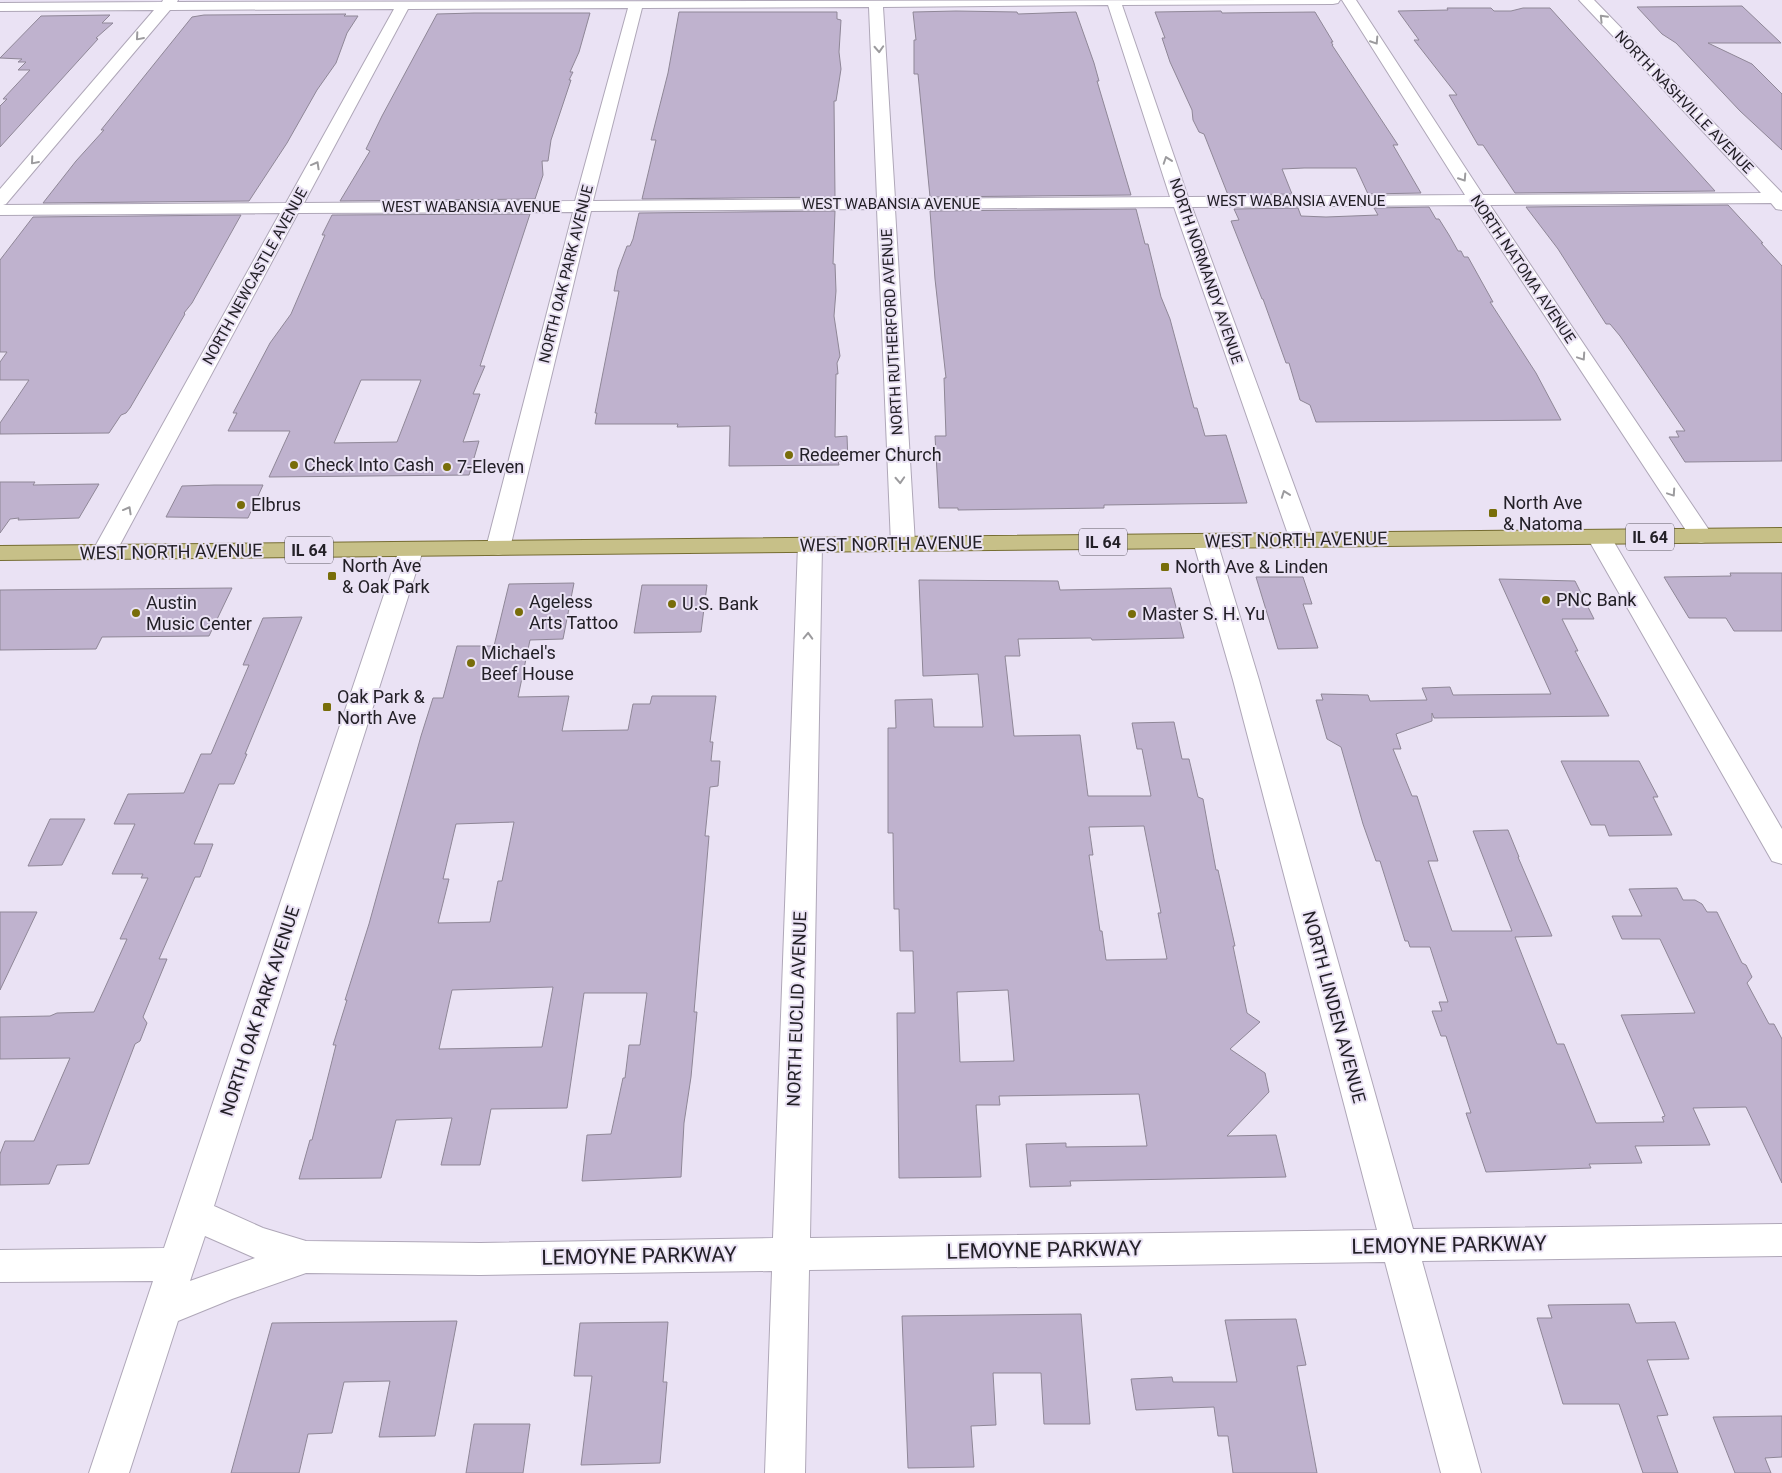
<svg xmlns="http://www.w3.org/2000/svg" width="1782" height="1473" viewBox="0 0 1782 1473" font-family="Roboto,sans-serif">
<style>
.building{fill:#bfb2ce;stroke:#8f8797;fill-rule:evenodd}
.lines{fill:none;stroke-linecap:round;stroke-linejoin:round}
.minor-casing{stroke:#afa7b8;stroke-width:2}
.major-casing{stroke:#766d32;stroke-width:2}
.minor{fill:#fff;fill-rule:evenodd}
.major{fill:#c7c088;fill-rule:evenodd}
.oneway{stroke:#9c9b9e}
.poi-dot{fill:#786d09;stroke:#eae2f4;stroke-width:2}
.labels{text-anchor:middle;stroke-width:4;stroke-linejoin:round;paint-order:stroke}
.far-street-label{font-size:15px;fill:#232027;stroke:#eae2f4}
.shield{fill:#eae2f4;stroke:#5f5a64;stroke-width:1}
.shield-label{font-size:16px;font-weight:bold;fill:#232027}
.poi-label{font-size:18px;fill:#232027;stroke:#eae2f4;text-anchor:start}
.street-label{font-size:18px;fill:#232027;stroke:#eae2f4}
.near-street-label{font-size:21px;fill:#232027;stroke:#eae2f4}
</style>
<rect width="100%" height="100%" fill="#eae2f4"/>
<path class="building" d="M1742,6L1781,43H1708L1752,64L1782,94V150L1740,111L1676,43L1662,34L1637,7Z
M1447,8H1491L1494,11H1511L1523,8H1550L1715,191L1515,193L1483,145H1478L1449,95H1457L1414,40H1419L1398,11L1448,10Z
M956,11L1017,12L1018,14L1076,12L1094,63L1099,81H1097L1131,195L930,197L918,74H914V40H916L913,12Z
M1221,11L1222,13L1315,12L1333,42H1331L1333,45H1332L1398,145H1393L1421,193L1368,194L1356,168H1304L1282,169L1292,194L1228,195L1204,134L1199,132L1193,120L1192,110L1170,62L1162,38H1165L1155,12Z
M679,12H837V19L841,20L839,52L841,69L836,101H834L835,197L642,199L656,140H651L668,73Z
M474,13H590L579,52L570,72H573L569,80H571L551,140L548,161H542L543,175L535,199L340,201L370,151L366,149L382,116L437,14Z
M346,14L344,16H358L347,33L336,63L317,90L287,143L249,201L43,203L76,161L104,130H101L192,17L204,15Z
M110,15L102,23H113L96,38L98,39L0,147V106L7,99H3L30,70H18L26,62H18L22,59L0,58L41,16Z
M1728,205L1763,243H1761L1782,266V461L1685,462L1669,437H1679L1676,431H1685L1620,336L1610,324H1606L1558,249L1526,207Z
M1429,207L1436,219H1439L1449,235L1458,251H1461L1464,257H1468L1493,302H1490L1536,373L1561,420L1316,422L1310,405L1300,400L1289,363H1286L1263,299H1262L1231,221L1239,220L1234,209L1298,208L1301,216L1326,217L1378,215L1374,208Z
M1136,209L1145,244H1148L1161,297L1170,319L1194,408H1197L1205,436L1226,435L1247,503L1104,505V508L958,510V508H939L935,436H946L944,378H946L935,279L930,211Z
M835,211L833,264H835L836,291L834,316L840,356L837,363L838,374H836L835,437L847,436L848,461H838L839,465L729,466L730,426L677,427L678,424H595L597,413H595L619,291H614L618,270L627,246H630L633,239L639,213Z
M530,214L480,366H485L473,394H480L463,442L479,441L469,475L269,477L290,431H228L237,413H233L270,343L291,314L325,235H322L332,215ZM361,380H421L397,442L334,443Z
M241,215L192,303L184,313L185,314L130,408L126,413L121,415L109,433L0,434V423L29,380H0V362L7,352H0V260L33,217Z
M0,482H35L33,485L99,484L79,518L18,520L19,518L10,519L0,533Z
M214,485H263L248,518L166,517L182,486Z
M1730,573H1782V631H1734L1726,618H1689L1664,577L1731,576Z
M1256,577H1303L1312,604H1303L1318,648L1278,649Z
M1499,579L1575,581L1594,619H1562L1578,651H1575L1609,716L1434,718L1432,713V721L1396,734L1401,749H1393L1412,796H1417L1438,861H1428L1452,931H1512L1473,831L1508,830L1519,857H1518L1552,936L1515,937L1557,1044H1564L1596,1123L1664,1122L1662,1117L1665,1116L1621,1015L1695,1013L1660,939H1622L1612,916H1642L1629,889L1677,888L1683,900H1695L1702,904L1707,912H1717L1742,963L1746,965L1752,977L1747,983L1769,1024H1774L1782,1039V1183L1746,1107L1693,1108L1710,1145L1635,1146L1642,1163L1589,1164L1591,1168L1486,1172L1466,1113H1471L1446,1036H1441L1432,1011H1442L1439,1002H1448L1430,947H1410L1408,941H1405L1380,861H1376L1363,824L1341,747L1327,739L1316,700H1323L1321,694L1368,695L1370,701L1427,700L1422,688L1450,687L1453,695L1551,694Z
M919,580L1058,581L1060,590L1171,588L1184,638L1092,640L1091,638L1018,639L1020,656H1005L1014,736L1080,735L1088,796H1151L1142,749H1137L1132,723L1174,722L1182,759H1189L1198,797L1203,799L1216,870H1218L1235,946H1233L1247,1013L1260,1022L1230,1049L1265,1073L1269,1092L1227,1136L1276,1135L1286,1177L1070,1181L1071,1186L1030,1187L1026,1144L1066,1143V1147L1147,1146L1139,1094L999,1096L1000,1105H976L981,1177L899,1178L897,1013H915L913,951H900L899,909H894L893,833H888V728H896L895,700L932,699L934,727H983L978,674L923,676ZM1144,826L1161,913H1158L1167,959L1106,960L1102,931H1100L1089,855H1093L1089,827ZM1008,990L1014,1061L960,1062L957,992Z
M574,583L563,639L530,640L518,697L569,696L562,731L628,730L633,704H650L652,696H716L710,742H713L711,761H720L718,786L710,787L705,836H709L694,1012H697L691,1077L684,1123L681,1177L582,1181L587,1135L611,1134L623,1078H625L629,1045H640L647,993H584L567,1108L491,1109L480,1165H441L452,1118L396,1120L381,1178L299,1179L310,1140H312L336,1045H333L347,1000H345L369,924L421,736L433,698H443L457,646H494L509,584ZM514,822L502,881H498L490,922L438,923L449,879H443L456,824ZM553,987L542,1047L439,1049L452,990Z
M642,585H707L701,632L634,633Z
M232,588L209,636L102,637L96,649L0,650V590Z
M302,617L245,754H247L234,784H219L194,844H213L200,877H195L159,959H167L143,1017L147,1023L140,1041L135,1044L89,1164L57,1165L49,1184L0,1185V1154L5,1141H34L70,1058L0,1059V1017L50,1016L57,1013L94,1012L127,939H120L148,878H141L143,874H112L135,824H114L128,794L184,793L201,754H211L249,665H243L263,618Z
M1561,761H1639L1658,797H1653L1672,835L1609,836L1605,825H1591Z
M50,819H85L62,865L28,866Z
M0,912H37L0,990Z
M1629,1304L1636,1323L1675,1322L1689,1359L1647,1360L1668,1415L1657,1416L1678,1473H1643L1619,1404H1563L1537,1318H1552L1548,1305Z
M1081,1314L1090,1424H1044L1041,1373H993L996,1425L971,1426L974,1467L908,1468L902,1316Z
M1296,1319L1306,1365L1297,1366L1317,1473H1233L1228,1436H1218L1214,1407L1136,1410L1131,1379L1172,1377L1173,1382H1237L1225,1320Z
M457,1321L435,1436L379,1437L390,1381L344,1382L332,1433L308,1434L299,1473H231L272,1323Z
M668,1322L663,1382H667L660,1463L581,1465L592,1376H574L580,1323Z
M1782,1416V1457L1765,1458L1771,1473H1735L1713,1417Z
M474,1424H530L523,1473H466Z"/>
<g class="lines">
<g class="minor-casing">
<path id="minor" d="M163,0H178L177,2L1340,0L1338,3L1333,4L1122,5L1188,197L1465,195L1342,0H1356L1483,195L1761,193L1579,0H1594L1782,193V210L1776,209L1771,203L1490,205L1713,536L1709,541L1701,543L1693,541L1472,205L1192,207L1314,540L1310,545L1302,547L1294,545L1290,540L1174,207L895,209L915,544L911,549L903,551L895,549L891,544L877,209L591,211L510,548L507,553L498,555L489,553L486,548L573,212L298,213L116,552L113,557L104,559L95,557L92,552L280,213L0,215V189L154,10L0,11V3L162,2ZM1108,5L1170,197L895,199L883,7ZM869,7L877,199L593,201L642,8ZM628,8L575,201L304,203L408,9ZM394,9L286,203L3,205L6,204L170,10Z
M1599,530L1607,532L1611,537L1782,829V864L1772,861L1587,537L1591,532Z
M1205,534L1213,536L1217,541L1259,680L1413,1229L1782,1224V1256L1422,1261L1481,1473H1441L1385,1262L809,1270L805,1473H765L772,1271L480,1275L306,1273L232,1299L178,1321L129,1473H89L153,1281L0,1282V1250L164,1248L399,550L402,545L411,543L420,545L423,550L214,1206L263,1228L306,1241L480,1243L773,1238L798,545L802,540L810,538L818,540L822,545L810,1238L1377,1230L1233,680L1193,541L1197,536ZM205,1236L255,1258L190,1281Z"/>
</g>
<g class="major-casing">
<path id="major" d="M1782,528V542L0,560V546Z"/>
</g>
<use href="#minor" class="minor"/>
<use href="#major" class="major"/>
</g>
<defs><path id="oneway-chevron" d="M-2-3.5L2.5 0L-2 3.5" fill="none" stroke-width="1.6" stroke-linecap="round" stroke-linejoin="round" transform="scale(1.25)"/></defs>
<g class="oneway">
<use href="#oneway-chevron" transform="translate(1603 18) rotate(-134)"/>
<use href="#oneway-chevron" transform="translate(139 37) rotate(131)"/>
<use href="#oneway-chevron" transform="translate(1375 41) rotate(57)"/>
<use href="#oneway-chevron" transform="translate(879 49) rotate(87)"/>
<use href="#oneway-chevron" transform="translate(1167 160) rotate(-109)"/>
<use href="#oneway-chevron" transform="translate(34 161) rotate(131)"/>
<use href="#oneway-chevron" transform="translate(316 165) rotate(-61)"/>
<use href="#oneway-chevron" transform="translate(1463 178) rotate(57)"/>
<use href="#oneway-chevron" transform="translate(1582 357) rotate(56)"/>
<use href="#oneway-chevron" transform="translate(900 480) rotate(87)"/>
<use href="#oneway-chevron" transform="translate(1672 493) rotate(56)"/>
<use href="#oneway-chevron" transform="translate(1285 494) rotate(-110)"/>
<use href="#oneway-chevron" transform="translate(128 510) rotate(-61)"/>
<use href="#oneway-chevron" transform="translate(808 636) rotate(-88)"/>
</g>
<g class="poi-dot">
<circle cx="789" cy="455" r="5"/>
<circle cx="294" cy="465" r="5"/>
<circle cx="447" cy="467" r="5"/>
<circle cx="241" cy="505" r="5"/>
<rect x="1488" y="508" width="10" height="10" rx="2.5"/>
<rect x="1160" y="562" width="10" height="10" rx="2.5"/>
<rect x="327" y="571" width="10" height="10" rx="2.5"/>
<circle cx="1546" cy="600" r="5"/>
<circle cx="672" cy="604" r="5"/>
<circle cx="519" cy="612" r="5"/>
<circle cx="136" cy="613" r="5"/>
<circle cx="1132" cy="614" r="5"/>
<circle cx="471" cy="663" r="5"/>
<rect x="322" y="702" width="10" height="10" rx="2.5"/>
</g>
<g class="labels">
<g class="far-street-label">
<text transform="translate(1684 102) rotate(46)" y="5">NORTH NASHVILLE AVENUE</text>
<text x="1296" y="206">WEST WABANSIA AVENUE</text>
<text x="891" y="209">WEST WABANSIA AVENUE</text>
<text x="471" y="212">WEST WABANSIA AVENUE</text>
<text transform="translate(1523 269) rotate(56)" y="5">NORTH NATOMA AVENUE</text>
<text transform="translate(1206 271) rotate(71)" y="5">NORTH NORMANDY AVENUE</text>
<text transform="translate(566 274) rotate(-76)" y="5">NORTH OAK PARK AVENUE</text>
<text transform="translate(255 276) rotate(-61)" y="5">NORTH NEWCASTLE AVENUE</text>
<text transform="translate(892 332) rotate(-93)" y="5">NORTH RUTHERFORD AVENUE</text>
</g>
<g class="shield">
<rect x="1626" y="523.5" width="48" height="27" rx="4"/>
<rect x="1079" y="528.5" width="48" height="27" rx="4"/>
<rect x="285" y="536.5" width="48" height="27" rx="4"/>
</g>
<g class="shield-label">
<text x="1650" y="543">IL 64</text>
<text x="1103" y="548">IL 64</text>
<text x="309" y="556">IL 64</text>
</g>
<g class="poi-label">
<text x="799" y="461">Redeemer Church</text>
<text x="304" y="471">Check Into Cash</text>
<text x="457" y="473">7-Eleven</text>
<text x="1503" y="509">North Ave<tspan x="1503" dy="21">&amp; Natoma</tspan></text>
<text x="251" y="511">Elbrus</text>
<text x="342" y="572">North Ave<tspan x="342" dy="21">&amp; Oak Park</tspan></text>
<text x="1175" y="573">North Ave &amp; Linden</text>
<text x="1556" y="606">PNC Bank</text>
<text x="529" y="608">Ageless<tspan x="529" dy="21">Arts Tattoo</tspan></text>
<text x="146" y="609">Austin<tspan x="146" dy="21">Music Center</tspan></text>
<text x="682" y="610">U.S. Bank</text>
<text x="1142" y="620">Master S. H. Yu</text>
<text x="481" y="659">Michael's<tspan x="481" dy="21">Beef House</tspan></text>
<text x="337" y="703">Oak Park &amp;<tspan x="337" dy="21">North Ave</tspan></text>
</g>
<g class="street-label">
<text transform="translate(1296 540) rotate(-1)" y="6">WEST NORTH AVENUE</text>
<text transform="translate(891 544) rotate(-1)" y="6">WEST NORTH AVENUE</text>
<text transform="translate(171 552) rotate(-1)" y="6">WEST NORTH AVENUE</text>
<text transform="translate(1334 1007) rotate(75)" y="6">NORTH LINDEN AVENUE</text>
<text transform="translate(797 1009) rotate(-88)" y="6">NORTH EUCLID AVENUE</text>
<text transform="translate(260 1011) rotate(-72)" y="6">NORTH OAK PARK AVENUE</text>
</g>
<g class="near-street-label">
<text transform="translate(1449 1245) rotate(-1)" y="7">LEMOYNE PARKWAY</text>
<text transform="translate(1044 1250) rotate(-1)" y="7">LEMOYNE PARKWAY</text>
<text transform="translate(639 1256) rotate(-1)" y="7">LEMOYNE PARKWAY</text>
</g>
</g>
</svg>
